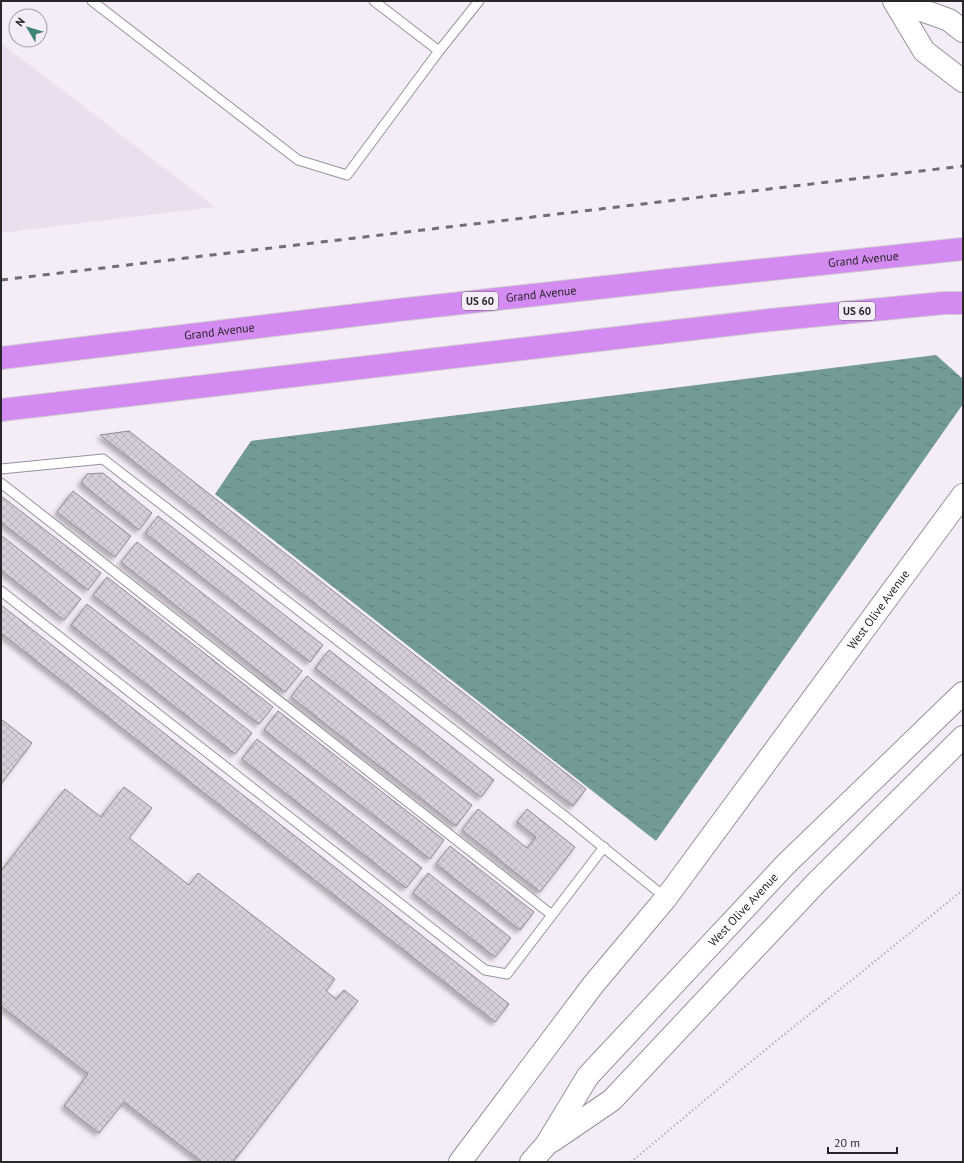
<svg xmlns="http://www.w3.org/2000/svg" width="964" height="1163" viewBox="0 0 964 1163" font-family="'PT Sans',sans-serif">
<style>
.built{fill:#eadfef}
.water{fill:url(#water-ripples)}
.building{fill:url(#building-cross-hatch);stroke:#8e8890;filter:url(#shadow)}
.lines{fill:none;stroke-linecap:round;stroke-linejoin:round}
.lane-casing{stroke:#98929a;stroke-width:11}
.secondary-casing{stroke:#98929a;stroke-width:24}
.highway-casing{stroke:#d0cfd0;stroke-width:24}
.path{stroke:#a59fa7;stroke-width:2.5;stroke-dasharray:1 3;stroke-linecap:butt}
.lane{stroke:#fff;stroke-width:9}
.secondary{stroke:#fff;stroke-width:22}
.highway{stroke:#d38af1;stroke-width:22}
.rail{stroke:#716d73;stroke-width:3;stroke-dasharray:7 7;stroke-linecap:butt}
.labels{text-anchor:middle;stroke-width:3;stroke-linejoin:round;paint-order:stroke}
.shield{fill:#f4edf7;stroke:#666268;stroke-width:1}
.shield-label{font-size:11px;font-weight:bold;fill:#29262a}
.street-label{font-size:12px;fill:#29262a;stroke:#f4edf7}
</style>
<defs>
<pattern id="water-ripples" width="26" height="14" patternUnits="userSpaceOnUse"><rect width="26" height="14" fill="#739b95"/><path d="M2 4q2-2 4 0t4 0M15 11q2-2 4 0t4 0" fill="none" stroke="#5e7e7a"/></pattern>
<pattern id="building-cross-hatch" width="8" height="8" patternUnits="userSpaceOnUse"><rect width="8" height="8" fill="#d6cfd9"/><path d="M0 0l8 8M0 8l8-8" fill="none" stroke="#b8b2ba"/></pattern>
<filter id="shadow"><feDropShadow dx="-3.5" dy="3.5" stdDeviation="2" flood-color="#0004"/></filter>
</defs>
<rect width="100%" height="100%" fill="#f4edf7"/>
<path class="built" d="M1,43L215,207L1,233Z"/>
<path class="water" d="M936,355L963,379V404L656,841L215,494L251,441Z"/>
<path class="building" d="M129,431L586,789L573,806L100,435Z
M103,473L152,513L139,530L81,483L87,474Z
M73,491L131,536L115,557L57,512Z
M1,496L101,573L88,590L1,522Z
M158,516L323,645L310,662L145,533Z
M1,535L81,599L64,620L1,570Z
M137,542L302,671L285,692L121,562Z
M107,577L273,707L259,724L93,595Z
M87,604L252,733L235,754L71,625Z
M1,605L509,1004L495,1022L1,633Z
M329,650L494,780L481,797L315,668Z
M307,676L472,805L456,826L291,697Z
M278,711L444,840L430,859L264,730Z
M1,719L32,743L1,784Z
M257,739L422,868L406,888L242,759Z
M124,787L152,808L129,838L189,885L198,873L335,979L326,991L336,999L344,990L358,1001L233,1162H202L124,1102L99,1133L64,1106L88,1074L1,1006V871L65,789L101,817Z
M478,809L527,848L536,837L517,822L527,809L575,847L540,892L462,830Z
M450,846L534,912L520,930L436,864Z
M428,873L511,938L495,957L413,893Z"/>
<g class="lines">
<g class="lane-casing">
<path id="lane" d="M92,1L298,160L347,175L439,51L479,1
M374,1L439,51
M1,469L103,459L566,817L666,898
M1,483L552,915
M1,591L485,970L507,974L604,847"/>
</g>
<g class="secondary-casing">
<g id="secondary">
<path d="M894,1L924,51L963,81"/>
<path d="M896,1L949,20L963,31"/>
<path d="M552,1141L612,1100L816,883L963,737"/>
<path id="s1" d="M460,1162L593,985L666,898L963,495"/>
<path id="s2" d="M531,1162L546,1145L588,1076L786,864L963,693"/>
</g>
</g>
<g class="highway-casing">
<g id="highway">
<path id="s3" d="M1,358L398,310L687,278L963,249"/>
<path d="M1,410L770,320L944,303H963"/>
</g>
</g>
<path class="path" d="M631,1162L754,1059L963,890"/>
<use href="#lane" class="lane"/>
<use href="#secondary" class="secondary"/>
<use href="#highway" class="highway"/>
<path class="rail" d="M1,280L963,166"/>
</g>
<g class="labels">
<g class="shield">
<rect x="462" y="292" width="36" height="18" rx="3"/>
<rect x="839" y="302" width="36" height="18" rx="3"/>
</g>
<g class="shield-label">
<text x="480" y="305">US 60</text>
<text x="857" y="315">US 60</text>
</g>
<g class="street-label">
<text dy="4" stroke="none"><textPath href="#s3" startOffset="868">Grand Avenue</textPath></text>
<text dy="4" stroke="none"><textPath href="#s3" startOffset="544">Grand Avenue</textPath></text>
<text dy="4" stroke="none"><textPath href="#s3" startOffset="220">Grand Avenue</textPath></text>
<text dy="4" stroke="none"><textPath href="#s1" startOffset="693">West Olive Avenue</textPath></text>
<text dy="4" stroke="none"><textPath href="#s2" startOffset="331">West Olive Avenue</textPath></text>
</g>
</g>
<rect width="964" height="1163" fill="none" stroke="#29262a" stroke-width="4"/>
<g transform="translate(28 28) rotate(308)"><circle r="19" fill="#f4edf7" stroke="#a39da5"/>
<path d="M0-3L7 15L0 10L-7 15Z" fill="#3e847a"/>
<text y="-6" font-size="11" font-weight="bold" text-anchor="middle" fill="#29262a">N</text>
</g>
<path d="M828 1147v6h69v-6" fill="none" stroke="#29262a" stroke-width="2"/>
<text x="834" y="1147" font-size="12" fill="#29262a" stroke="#f4edf7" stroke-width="3" paint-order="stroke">20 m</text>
</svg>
